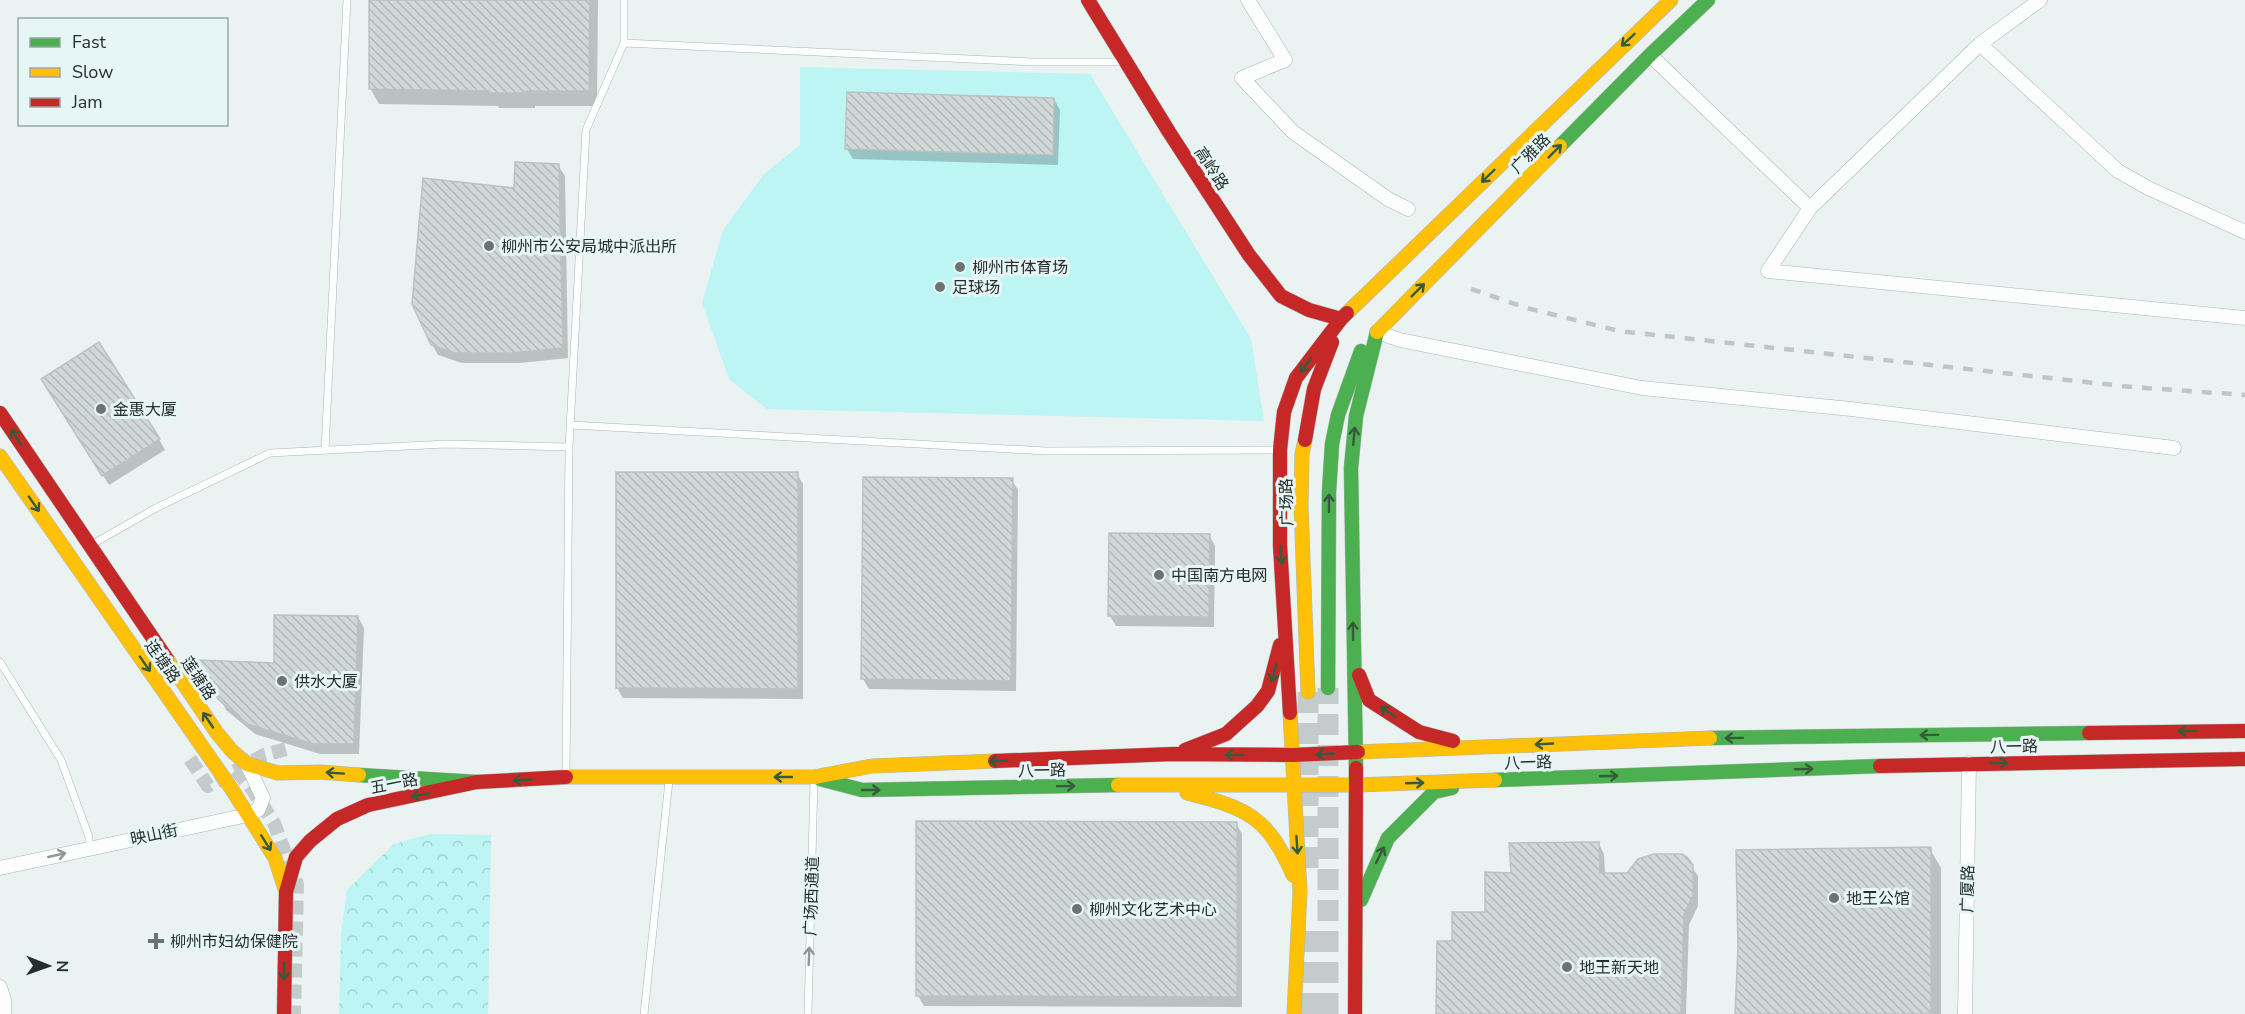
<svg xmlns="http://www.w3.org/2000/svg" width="2245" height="1014" viewBox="0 0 2245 1014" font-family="'Nunito Sans','Noto Sans SC',sans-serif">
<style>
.green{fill:#bdf4f4}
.forest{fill:url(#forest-crowns)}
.shadow{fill:#0003}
.building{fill:url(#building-back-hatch);stroke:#bbc2c2;stroke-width:1.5}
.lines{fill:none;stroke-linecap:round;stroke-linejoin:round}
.street-tunnel{stroke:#c3cbcb;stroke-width:14;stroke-dasharray:14 7;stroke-linecap:butt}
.primary-tunnel{stroke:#c3cbcb;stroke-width:21;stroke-dasharray:21 10;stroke-linecap:butt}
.lane-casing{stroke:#aeb4b4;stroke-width:8}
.street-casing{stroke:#aeb4b4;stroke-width:15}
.fast-casing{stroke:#aeb4b4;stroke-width:15}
.slow-casing{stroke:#aeb4b4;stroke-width:15}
.jam-casing{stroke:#aeb4b4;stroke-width:15}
.lane{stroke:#fcfdfd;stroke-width:7}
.street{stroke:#fcfdfd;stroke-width:14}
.fast{stroke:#4caf50;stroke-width:14}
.slow{stroke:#ffc107;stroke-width:14}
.jam{stroke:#c62828;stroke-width:14}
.rail{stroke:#c2c5c5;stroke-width:4.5;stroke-dasharray:10 10;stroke-linecap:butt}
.oneway{stroke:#355b3a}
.oneway2{stroke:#929696}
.poi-dot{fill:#6c7373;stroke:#e6f6f6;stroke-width:2}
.labels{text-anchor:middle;stroke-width:6;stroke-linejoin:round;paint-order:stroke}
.street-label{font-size:16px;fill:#282e2e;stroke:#e6f6f6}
.poi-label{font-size:16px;fill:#282e2e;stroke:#e6f6f6;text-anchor:start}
</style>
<defs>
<pattern id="forest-crowns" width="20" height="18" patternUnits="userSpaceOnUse" patternTransform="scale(1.5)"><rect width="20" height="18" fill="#bdf4f4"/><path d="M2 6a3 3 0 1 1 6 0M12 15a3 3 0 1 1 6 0" fill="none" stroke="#a2d2d2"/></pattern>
<pattern id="building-back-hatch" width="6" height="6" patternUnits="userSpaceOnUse" patternTransform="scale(1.5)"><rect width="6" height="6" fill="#d1d8d8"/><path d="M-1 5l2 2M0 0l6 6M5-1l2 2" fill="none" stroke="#b3baba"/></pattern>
</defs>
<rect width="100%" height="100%" fill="#eaf2f2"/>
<path class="green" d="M800,67L1090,74L1251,339L1264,421L767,409L729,379L702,303L723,230L764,174L800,145Z"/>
<path class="forest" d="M430,834L491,835L488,1014H339L341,935L347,890L394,844Z"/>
<path class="shadow" d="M371,0H598L597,106H535V108H499L498,106L379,104L370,88Z
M1054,99L1060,110L1058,165L853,159L847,149Z
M558,165L565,176L568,358L520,363H462L438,355L432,344L515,189Z
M49,390L159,439L165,450L109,485Z
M618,473L797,474L803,484V699L623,698L617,688Z
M1012,480L1018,490L1016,691L869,689L863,679Z
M1209,535L1215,546L1214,627L1116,626L1110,616Z
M358,617L364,628L359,754H320L255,734L226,710L220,698Z
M1236,823L1242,834V1007L924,1006L918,996Z
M1599,844L1604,854L1605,874H1627L1691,866L1698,876V906L1689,925L1686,1014H1438L1454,943L1486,913L1512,874Z
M1930,849L1941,868V1014H1736Z"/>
<path class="building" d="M369,0H590L589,91H526V93H489V91L369,89Z
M847,92L1054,98L1053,155L845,149Z
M515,162L559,164L563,348L513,353H455L431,345L412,304L423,178L514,188Z
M99,342L160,439L102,476L41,379Z
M616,472H798V689L616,688Z
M863,477L1013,478L1011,681L861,679Z
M1109,533L1210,534L1209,617L1108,616Z
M274,615L358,616L354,744H313L247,724L218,699L197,660L274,663Z
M916,821L1237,822V997L916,996Z
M1599,842L1600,873H1627L1638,859L1654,854H1682L1687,857L1693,865V895L1684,915L1681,1014H1436L1437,941H1452V912H1485V872L1511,873L1509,843Z
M1931,847V1014H1735L1738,948L1736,850Z"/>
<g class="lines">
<path class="street-tunnel" d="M190,759L208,786L264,755L287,749
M236,770L252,789L274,823L297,885L294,1014"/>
<path class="primary-tunnel" d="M1308,868V692
M1307,1014V926
M1328,1014V688"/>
<g class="lane-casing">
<path id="lane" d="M624,0V43
M571,425L1046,451L1277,450
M325,450L347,0
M91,545L156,508L270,453L446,444L569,447
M0,662L61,760L89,837V848
M566,775L569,447L586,130L624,43L1032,62H1121
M644,1014L669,781
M808,1014L814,780"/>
</g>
<g class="street-casing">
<path id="street" d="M1248,0L1285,60L1242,78L1293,132L1388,199L1408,209
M1980,44L2118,171L2148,188L2245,232
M1650,55L1810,208L1768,271L2245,318
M1810,208L1980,44L2040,0
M1377,332L1400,340L1642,388L1851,409L2174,448
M0,868L248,815L258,810L263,798L247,764
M0,987L4,1000V1014
M1965,1014L1969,763"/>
</g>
<g class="fast-casing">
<path id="fast" d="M1560,146L1650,55L1708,0
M1328,688L1329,492L1332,444L1338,415L1361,351
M1710,738L2089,733
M1356,768L1351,468L1356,416L1377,332
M359,775L477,782
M820,779L862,790L1118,785
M1495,780L1880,766
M1361,900L1388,838L1434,792L1452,788"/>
</g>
<g class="slow-casing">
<path id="slow" d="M1347,313L1671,0
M1377,332L1560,146
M1305,440L1302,454L1301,506L1308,692
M0,456L231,788L275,858L286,892
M167,659L217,733L232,751L247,764L278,773L320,772L359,775
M1290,713L1300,892L1294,1014
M1358,752L1710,738
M566,777H814L872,766L995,761
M1118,785H1356L1495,780
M1187,793C1247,808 1267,816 1293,875"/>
</g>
<g class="jam-casing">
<path id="jam" d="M1088,0L1169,132L1249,255L1281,296L1309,310L1341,319L1347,313
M0,413L167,659
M1305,440L1314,389L1332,342
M1359,675L1369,700L1419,732L1453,741
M1290,713L1280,545V450L1284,412L1296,378L1341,319
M2089,733L2245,731
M1185,750L1226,734L1257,706L1268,691L1280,645
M995,761L1173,754L1293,755L1358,752
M1880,766L2245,759
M284,1014L286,892L296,857L310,841L337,819L368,805L477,782L566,777
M1355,1014L1356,768"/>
</g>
<use href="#lane" class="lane"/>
<use href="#street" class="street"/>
<use href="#fast" class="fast"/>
<use href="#slow" class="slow"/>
<use href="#jam" class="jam"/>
<path class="rail" d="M1471,289L1527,308L1619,331L2132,387L2245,395"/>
</g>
<defs><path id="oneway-shaft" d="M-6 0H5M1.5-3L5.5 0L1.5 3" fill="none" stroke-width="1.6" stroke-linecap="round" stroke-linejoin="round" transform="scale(1.5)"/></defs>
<g class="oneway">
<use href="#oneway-shaft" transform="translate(1628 40) rotate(137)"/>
<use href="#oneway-shaft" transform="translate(1555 151) rotate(-45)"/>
<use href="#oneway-shaft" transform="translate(1488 176) rotate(136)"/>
<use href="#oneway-shaft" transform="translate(1418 290) rotate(-45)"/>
<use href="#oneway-shaft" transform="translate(1306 365) rotate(127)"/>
<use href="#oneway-shaft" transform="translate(1354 436) rotate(-85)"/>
<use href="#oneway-shaft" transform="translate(16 437) rotate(-124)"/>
<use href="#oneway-shaft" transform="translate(1329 503) rotate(-90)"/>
<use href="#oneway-shaft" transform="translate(34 504) rotate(55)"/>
<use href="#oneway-shaft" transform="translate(1281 555) rotate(86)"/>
<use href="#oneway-shaft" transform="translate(1353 631) rotate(-91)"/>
<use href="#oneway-shaft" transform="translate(145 664) rotate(55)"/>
<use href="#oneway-shaft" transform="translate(1274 673) rotate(105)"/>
<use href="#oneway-shaft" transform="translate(1388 712) rotate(-146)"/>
<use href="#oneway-shaft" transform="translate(208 720) rotate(-124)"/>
<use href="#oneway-shaft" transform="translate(2187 731) rotate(179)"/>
<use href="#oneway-shaft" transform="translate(1929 735) rotate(179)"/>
<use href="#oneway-shaft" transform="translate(1734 738) rotate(179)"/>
<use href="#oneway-shaft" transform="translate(1544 744) rotate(177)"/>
<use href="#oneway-shaft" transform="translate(1325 754) rotate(177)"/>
<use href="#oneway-shaft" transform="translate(1234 755) rotate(-179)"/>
<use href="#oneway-shaft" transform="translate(998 761) rotate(178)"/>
<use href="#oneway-shaft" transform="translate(1999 763) rotate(-1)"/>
<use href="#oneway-shaft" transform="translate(1804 769) rotate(-2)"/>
<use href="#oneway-shaft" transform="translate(335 773) rotate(-176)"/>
<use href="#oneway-shaft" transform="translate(1609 776) rotate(-2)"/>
<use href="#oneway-shaft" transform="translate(783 777) rotate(-180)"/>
<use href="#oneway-shaft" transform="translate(522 780) rotate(177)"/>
<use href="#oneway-shaft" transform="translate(1415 783) rotate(-2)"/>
<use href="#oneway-shaft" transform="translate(1066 786) rotate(-1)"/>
<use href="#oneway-shaft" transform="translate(871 790)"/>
<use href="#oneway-shaft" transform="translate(420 795) rotate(169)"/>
<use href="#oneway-shaft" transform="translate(266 843) rotate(58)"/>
<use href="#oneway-shaft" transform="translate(1297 845) rotate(86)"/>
<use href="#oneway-shaft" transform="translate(1380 855) rotate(-64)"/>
<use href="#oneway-shaft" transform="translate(284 971) rotate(91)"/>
</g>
<g class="oneway2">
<use href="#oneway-shaft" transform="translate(57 855) rotate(-13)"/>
<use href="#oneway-shaft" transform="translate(809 956) rotate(-88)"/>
</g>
<g class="poi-dot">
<circle cx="489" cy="246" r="6"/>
<circle cx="960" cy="267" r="6"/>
<circle cx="940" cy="287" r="6"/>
<circle cx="101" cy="409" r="6"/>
<circle cx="1159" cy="575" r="6"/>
<circle cx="282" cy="681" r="6"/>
<circle cx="1834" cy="898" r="6"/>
<circle cx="1077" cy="909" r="6"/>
<path d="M153 932h6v6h6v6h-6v6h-6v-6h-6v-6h6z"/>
<circle cx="1567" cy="967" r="6"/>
</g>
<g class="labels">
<g class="street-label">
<text transform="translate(1530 153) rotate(-45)" y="6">广雅路</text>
<text transform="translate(1212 168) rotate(57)" y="6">高岭路</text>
<text transform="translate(1286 502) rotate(-91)" y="6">广场路</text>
<text transform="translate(163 661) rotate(55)" y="6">连塘路</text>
<text transform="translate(199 678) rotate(56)" y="6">莲塘路</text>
<text transform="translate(2014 746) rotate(-1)" y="6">八一路</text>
<text transform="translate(1528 762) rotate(-2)" y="6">八一路</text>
<text transform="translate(1042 770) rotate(-1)" y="6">八一路</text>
<text transform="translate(394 783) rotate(-11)" y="6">五一路</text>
<text transform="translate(154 834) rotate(-12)" y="6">映山街</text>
<text transform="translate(1967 889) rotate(-89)" y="6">广厦路</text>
<text transform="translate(811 896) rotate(-88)" y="6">广场西通道</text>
</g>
<g class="poi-label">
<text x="501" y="252">柳州市公安局城中派出所</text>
<text x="972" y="273">柳州市体育场</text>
<text x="952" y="293">足球场</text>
<text x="113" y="415">金惠大厦</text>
<text x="1171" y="581">中国南方电网</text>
<text x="294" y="687">供水大厦</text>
<text x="1846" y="904">地王公馆</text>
<text x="1089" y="915">柳州文化艺术中心</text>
<text x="170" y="947">柳州市妇幼保健院</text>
<text x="1579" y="973">地王新天地</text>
</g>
</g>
<rect x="18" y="18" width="210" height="108" fill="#e6f6f6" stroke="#9aa6a6" stroke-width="1.5"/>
<rect x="30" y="38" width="30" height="9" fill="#4caf50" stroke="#9aa6a6" stroke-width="1.5"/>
<text x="72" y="48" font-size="18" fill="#282e2e">Fast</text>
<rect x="30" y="68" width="30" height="9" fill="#ffc107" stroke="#9aa6a6" stroke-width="1.5"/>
<text x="72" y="78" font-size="18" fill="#282e2e">Slow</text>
<rect x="30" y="98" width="30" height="9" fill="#c62828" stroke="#9aa6a6" stroke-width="1.5"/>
<text x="72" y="108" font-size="18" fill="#282e2e">Jam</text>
<g transform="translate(48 966) rotate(91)" stroke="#e6f6f6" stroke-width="4.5" paint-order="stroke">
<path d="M0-4.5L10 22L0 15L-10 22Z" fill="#282e2e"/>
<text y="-9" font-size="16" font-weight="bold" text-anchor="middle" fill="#282e2e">N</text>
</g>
</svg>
